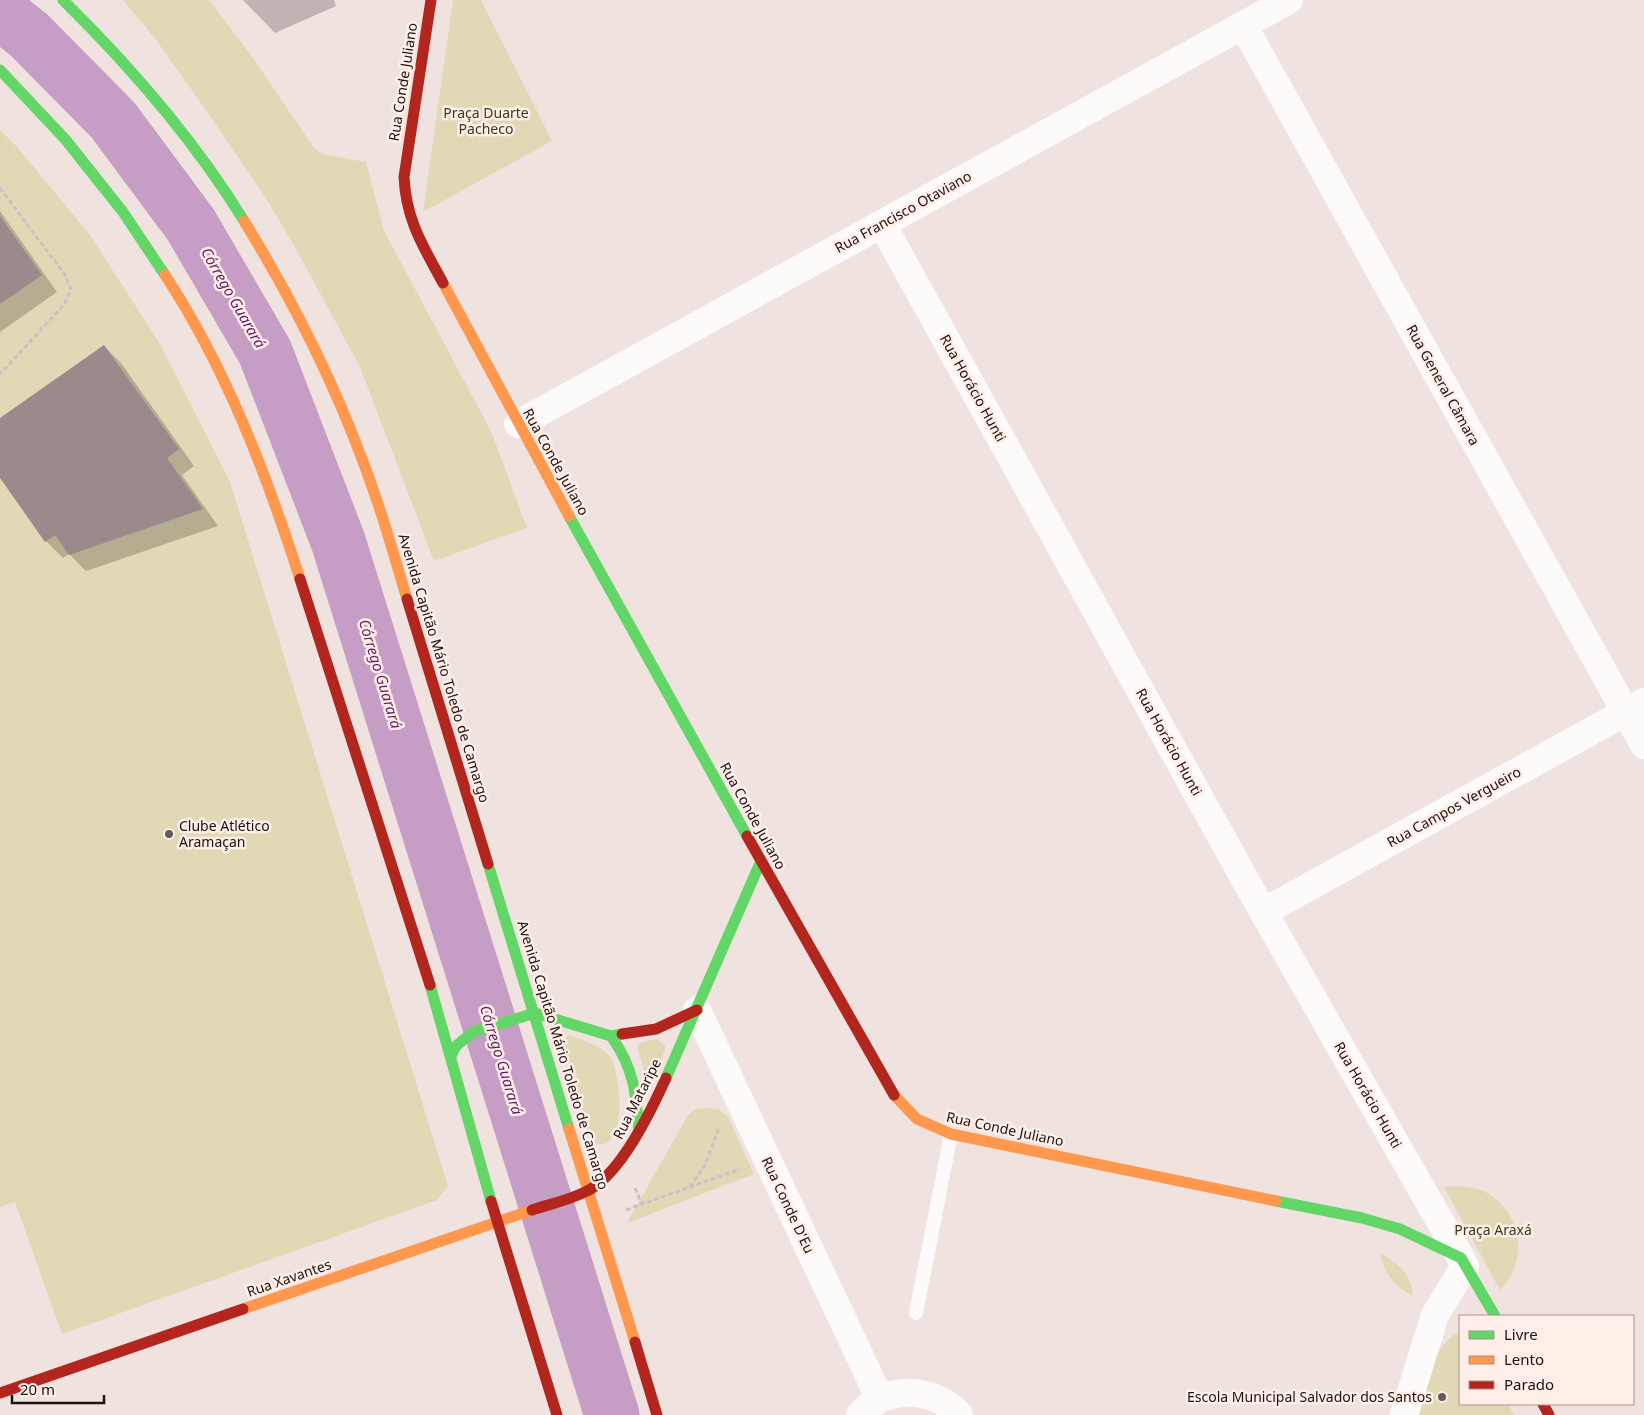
<svg xmlns="http://www.w3.org/2000/svg" width="1644" height="1415" viewBox="0 0 1644 1415" font-family="'Noto Sans',sans-serif">
<style>
.green{fill:#e1d9b5}
.shadow{fill:#0003}
.lines{fill:none;stroke-linecap:round;stroke-linejoin:round}
.river{stroke:#c69dc4;stroke-width:55}
.building{fill:#9c898c}
.path{stroke:#c8c4c3;stroke-width:3;stroke-dasharray:5 2.5;stroke-linecap:butt}
.lane{stroke:#fdfbfa;stroke-width:14}
.street{stroke:#fdfbfa;stroke-width:28}
.fast{stroke:#63d668;stroke-width:11}
.slow{stroke:#ff974d;stroke-width:11}
.jam{stroke:#b3261e;stroke-width:11}
.poi-dot{fill:#655b59;stroke:#ffede8;stroke-width:2}
.labels{text-anchor:middle;stroke-width:5;stroke-linejoin:round;paint-order:stroke}
.street-label{font-size:14px;fill:#1a1311;stroke:#ffede8}
.park-label{font-size:14px;fill:#3d3b19;stroke:#ffede8}
.poi-label{font-size:14px;fill:#1a1311;stroke:#ffede8;text-anchor:start}
.water-label{font-size:15px;font-style:italic;fill:#642368;stroke:#ffede8}
</style>
<rect width="100%" height="100%" fill="#efe2df"/>
<path class="green" d="M123,0H209L251,55L314,148L322,154L366,162L384,231L491,431L527,528L434,561L360,367L296,249L269,203L208,113L154,37Z
M453,0H481L552,141L423,212Z
M0,130L17,147L90,235L160,344L230,482L448,1186L437,1200L62,1334L15,1202L0,1207Z
M569,1035C583,1041 601,1045 610,1057C622,1074 628,1159 593,1142L589,1136L561,1045L562,1040Z
M656,1039L665,1045V1050L654,1077L650,1078L646,1076L637,1048L639,1043Z
M703,1108L718,1109L728,1117L754,1174L627,1223L688,1115L695,1109Z
M1457,1186C1468,1187 1478,1188 1487,1193C1522,1213 1529,1261 1500,1290L1444,1187Z
M1380,1253C1399,1264 1411,1273 1413,1296C1394,1286 1384,1274 1380,1253Z
M1460,1332V1404H1508L1514,1415H1418C1427,1388 1431,1344 1460,1332Z"/>
<path class="shadow" d="M243,0H334L336,6L275,33Z
M0,211L57,292L0,332Z
M104,346L121,363L194,466L182,475L218,526L86,571L69,554L63,558L46,541L0,476V420Z"/>
<g class="lines">
<path class="river" d="M0,12L29,35L113,120L191,225L265,352L338,541L612,1415"/>
</g>
<path class="building" d="M0,216L42,275L0,304Z
M104,345L179,449L167,458L203,509L69,555L55,535L45,542L0,478V418Z"/>
<g class="lines">
<path class="path" d="M0,188L65,275L71,289L64,305L0,374
M690,1187L705,1165L719,1128
M635,1188L642,1205
M626,1210L740,1169"/>
<path class="lane" d="M916,1313L951,1134"/>
<path class="street" d="M1243,25L1644,745
M882,224L1248,885L1461,1258
M518,424L1289,0
M1263,912L1644,702
M697,1010L880,1399
M860,1415C884,1385 934,1386 959,1415
M1404,1415L1435,1315L1465,1266"/>
<path class="fast" d="M63,0C131,67 194,139 244,221
M0,70L65,139L123,212L165,275
M569,516L747,836
M488,864L569,1129
M430,985L491,1201
M611,1036C634,1068 636,1093 639,1131
M451,1056L456,1046L473,1032L535,1013L611,1036L622,1034
M666,1078L761,861
M1276,1201L1362,1218L1400,1229L1461,1258L1495,1316"/>
<path class="slow" d="M244,221C297,307 345,405 377,501C388,533 397,566 407,599
M165,275C226,368 266,473 300,579
M443,283L569,516
M894,1095L917,1119L951,1134L1276,1201
M569,1129L635,1342
M243,1309L532,1210"/>
<path class="jam" d="M431,0L404,177C406,220 423,246 443,283
M300,579L430,985
M407,599L488,864
M747,836L894,1095
M622,1034L656,1029L697,1010
M491,1201L557,1415
M532,1210C550,1204 570,1200 587,1191C621,1174 651,1111 666,1078
M635,1342L657,1415
M0,1393L243,1309
M1543,1404L1549,1415"/>
</g>
<g class="poi-dot">
<circle cx="169" cy="834" r="5"/>
<circle cx="1442" cy="1397" r="5"/>
</g>
<g class="labels">
<g class="street-label">
<text transform="translate(403 82) rotate(-81)" y="5">Rua Conde Juliano</text>
<text transform="translate(903 212) rotate(-29)" y="5">Rua Francisco Otaviano</text>
<text transform="translate(1443 385) rotate(61)" y="5">Rua General Câmara</text>
<text transform="translate(973 388) rotate(61)" y="5">Rua Horácio Hunti</text>
<text transform="translate(556 462) rotate(61)" y="5">Rua Conde Juliano</text>
<text transform="translate(444 668) rotate(73)" y="5">Avenida Capitão Mário Toledo de Camargo</text>
<text transform="translate(1169 742) rotate(61)" y="5">Rua Horácio Hunti</text>
<text transform="translate(1454 807) rotate(-29)" y="5">Rua Campos Vergueiro</text>
<text transform="translate(753 816) rotate(61)" y="5">Rua Conde Juliano</text>
<text transform="translate(563 1055) rotate(73)" y="5">Avenida Capitão Mário Toledo de Camargo</text>
<text transform="translate(1368 1095) rotate(60)" y="5">Rua Horácio Hunti</text>
<text transform="translate(637 1099) rotate(-63)" y="5">Rua Mataripe</text>
<text transform="translate(1005 1129) rotate(12)" y="5">Rua Conde Juliano</text>
<text transform="translate(788 1205) rotate(65)" y="5">Rua Conde D'Eu</text>
<text transform="translate(289 1278) rotate(-19)" y="5">Rua Xavantes</text>
</g>
<g class="park-label">
<text x="486" y="118">Praça Duarte<tspan x="486" dy="16">Pacheco</tspan></text>
<text x="1493" y="1235">Praça Araxá</text>
</g>
<g class="poi-label">
<text x="179" y="831">Clube Atlético<tspan x="179" dy="16">Aramaçan</tspan></text>
<text x="1432" y="1402" text-anchor="end">Escola Municipal Salvador dos Santos</text>
</g>
<g class="water-label">
<text transform="translate(233 298) rotate(60)" y="5">Córrego Guarará</text>
<text transform="translate(380 674) rotate(73)" y="5">Córrego Guarará</text>
<text transform="translate(501 1060) rotate(73)" y="5">Córrego Guarará</text>
</g>
</g>
<rect x="1459" y="1315" width="175" height="90" fill="#ffede8" stroke="#a39692"/>
<rect x="1469" y="1331" width="25" height="8" fill="#63d668" stroke="#a39692"/>
<text x="1504" y="1340" font-size="15" fill="#1a1311">Livre</text>
<rect x="1469" y="1356" width="25" height="8" fill="#ff974d" stroke="#a39692"/>
<text x="1504" y="1365" font-size="15" fill="#1a1311">Lento</text>
<rect x="1469" y="1381" width="25" height="8" fill="#b3261e" stroke="#a39692"/>
<text x="1504" y="1390" font-size="15" fill="#1a1311">Parado</text>
<path d="M12 1395v8h92v-8" fill="none" stroke="#1a1311" stroke-width="2.5"/>
<text x="20" y="1395" font-size="15" fill="#1a1311" stroke="#ffede8" stroke-width="4" paint-order="stroke">20 m</text>
</svg>
